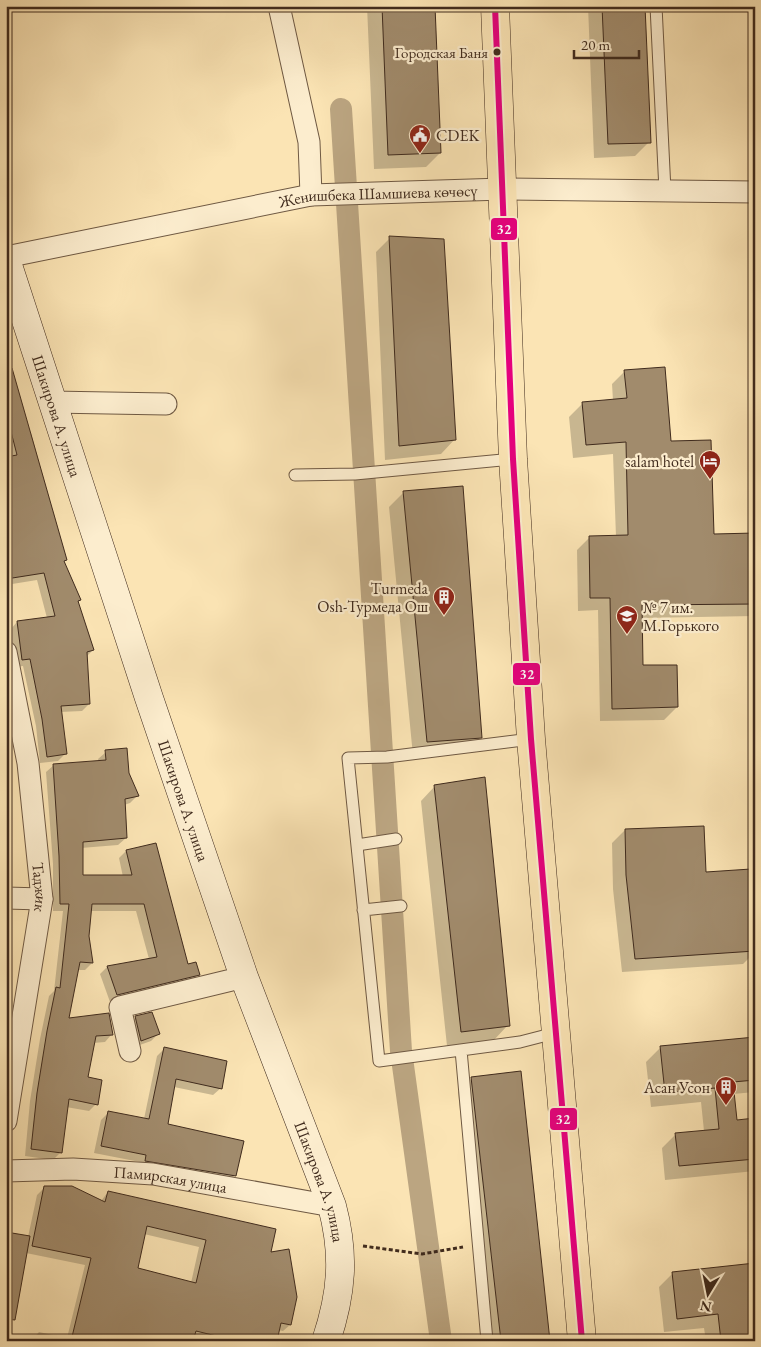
<svg xmlns="http://www.w3.org/2000/svg" width="761" height="1347" viewBox="0 0 761 1347" font-family="'EB Garamond',serif">
<style>
.shadow{fill:#0003;fill-rule:evenodd}
.lines{fill:none;stroke-linecap:round;stroke-linejoin:round}
.canal{stroke:#bba581;stroke-width:22}
.building{fill:#a18b6c;stroke:#402b1d;fill-rule:evenodd}
.service-casing{stroke:#6f5943;stroke-width:13}
.minor-casing{stroke:#6f5943;stroke-width:23}
.secondary-casing{stroke:#402b1d;stroke-width:29}
.primary-casing{stroke:#402b1d;stroke-width:29}
.path{stroke:#402b1d;stroke-width:3;stroke-dasharray:4 2.5;stroke-linecap:butt}
.service{stroke:#fcedce;stroke-width:11}
.minor{stroke:#fcedce;stroke-width:21}
.secondary{stroke:#fcedce;stroke-width:28}
.primary{stroke:#fbe4b4;stroke-width:28}
.bus-1-casing{stroke:#fcedce;stroke-width:10}
.bus-1{stroke:#e5007d;stroke-width:6}
.bus-dot{fill:#402b1d;stroke:#fcedce;stroke-width:2}
.labels{text-anchor:middle;stroke-width:4.5;stroke-linejoin:round;paint-order:stroke}
.bus-label{font-size:15px;fill:#402b1d;stroke:#fcedce;text-anchor:end}
.poi-label{font-size:16px;fill:#402b1d;stroke:#fcedce;text-anchor:end}
.street-label{font-size:16px;fill:#402b1d;stroke:#fcedce}
.line-badge{stroke:#fcedce;stroke-width:2}
.badge-label{font-size:14px;text-anchor:middle;font-weight:bold;fill:#fff}
</style>
<rect width="100%" height="100%" fill="#fbe4b4"/>
<filter id="stains"><feTurbulence type="fractalNoise" baseFrequency=".004" numOctaves="4"/><feColorMatrix values="0 0 0 0 .2 0 0 0 0 .09 0 0 0 0 .02 0 0 0 .5 -.17"/></filter>
<radialGradient id="worn" r=".72"><stop offset=".6" stop-color="#630" stop-opacity="0"/><stop offset="1" stop-color="#630" stop-opacity=".3"/></radialGradient>
<path class="shadow" d="M367,6H434L440,153L426,167L374,169Z
M588,6H644L649,142L635,156L594,158Z
M390,238L455,439L441,454L385,460L376,252Z
M625,371L670,442L713,535H755V616L641,618L642,667L677,707L664,720L600,721L598,610L578,611L577,550L590,537H616L613,454L573,458L569,417L582,404L613,401L612,384Z
M6,391L28,434L31,433L66,560L63,562L80,600L77,603L93,650L86,657L89,704L82,711L60,712L66,753L58,761L40,763L36,726L23,666L16,667L10,630L17,622L47,618L37,580L6,585Z
M403,493L481,737L467,751L413,756L389,507Z
M106,752L128,773L137,796L130,803L124,805L126,838L118,845L81,848V877H123L119,858L126,851L155,844L187,966L199,974L191,982L110,1002L100,974L107,967L149,959L136,911H90L88,936L92,963L85,970H77L67,1019L112,1034L105,1042L93,1043L87,1078L96,1104L89,1111L66,1107L61,1152L53,1160L25,1156L30,1101L40,1039L49,996L54,991L63,911H53V864L46,772L54,765L99,762L98,759Z
M435,786L508,1025L494,1040L447,1046L421,801Z
M625,830L704,874L750,870L755,952L743,964L622,972L613,889L612,843Z
M136,1017L158,1034L151,1041L134,1047L128,1025Z
M755,1038V1092L733,1094L736,1121L755,1119V1171L665,1180L662,1148L676,1134L704,1131L701,1102L651,1107L646,1062L661,1047Z
M164,1049L221,1088L213,1095L174,1087L166,1125L235,1175L227,1183L138,1168L140,1162L94,1153L101,1120L108,1113L144,1119L157,1056Z
M472,1078L549,1341H485L458,1092Z
M44,1188L101,1201L108,1192L275,1230L245,1262L221,1341H31L39,1332L67,1338L85,1265L26,1253L15,1314L6,1321V1233L28,1237L37,1195ZM144,1234L199,1247L191,1283L136,1269Z
M276,1252L290,1325L283,1331L278,1330Z
M673,1273L755,1341H706L704,1328L664,1332L659,1287Z"/>
<g class="lines">
<path class="canal" d="M341,109L401,1051L441,1341"/>
</g>
<path class="building" d="M382,6H435L441,153L388,155Z
M602,6H645L651,143L608,144Z
M389,236L444,239L456,440L399,446Z
M665,367L671,441L711,440L714,534L755,533V604L642,605L643,665H677L678,707L612,709L610,598H590L589,536L628,535L626,442L586,445L582,402L627,398L624,370Z
M12,368L67,560L64,561L81,600L78,601L94,650L87,652L90,704L61,706L67,754L47,757L42,719L30,659L22,660L17,621L55,616L44,573L6,579V457L17,455L6,412V369Z
M463,486L482,738L427,742L403,491Z
M127,748L129,773L139,796L125,799L127,838L83,842V875H132L126,850L156,843L188,964L196,962L200,975L117,995L107,966L157,957L144,904H92L89,936L93,963L80,962L69,1018L109,1013L113,1035L96,1036L88,1077L102,1080L98,1105L69,1099L62,1153L31,1149L37,1093L47,1031L56,987L60,988L69,904H60L59,856L53,764L106,760L105,750Z
M485,777L510,1026L461,1032L434,785Z
M704,826L706,872L751,869L755,951L635,959L626,875L625,829Z
M152,1012L160,1034L141,1041L135,1016Z
M755,1037V1080L733,1082L737,1120L755,1118V1159L679,1166L675,1133L719,1129L715,1088L665,1093L660,1046Z
M164,1047L227,1061L222,1089L176,1079L168,1124L244,1141L236,1176L145,1161L146,1155L101,1146L108,1111L149,1119Z
M521,1071L550,1341H501L471,1077Z
M44,1186H72L105,1202L108,1191L276,1229L271,1252L289,1249L297,1297L291,1325L281,1323L277,1341H237L196,1331L193,1341H71L91,1258L32,1246ZM147,1226L206,1240L196,1283L138,1268Z
M6,1232L30,1236L15,1320L6,1319Z
M755,1263V1341H721L718,1314L677,1319L672,1272Z"/>
<g class="lines">
<g class="service-casing">
<path id="service" d="M656,6L665,191
M295,475L355,474L513,459
M531,739L387,757L348,758L379,1061L520,1042L555,1033
M357,845L396,839
M363,910L401,906
M461,1050L487,1341"/>
</g>
<g class="minor-casing">
<g id="minor">
<path d="M279,6L309,142L311,195"/>
<path id="s1" d="M6,257L311,195L503,189L755,192"/>
<path d="M51,402L166,404"/>
<path id="s2" d="M6,652L28,763L42,899L6,1121"/>
<path d="M6,898L42,899"/>
<path d="M130,1051L120,1007L244,977"/>
<path id="s3" d="M6,1171L73,1169L153,1174L332,1206"/>
</g>
</g>
<g class="secondary-casing">
<g id="secondary">
<path id="s4" d="M6,259L149,698L244,977L332,1206C345,1255 342,1293 326,1341"/>
</g>
</g>
<g class="primary-casing">
<path id="primary" d="M495,6L513,459L531,739L582,1341"/>
</g>
<path class="path" d="M363,1246L422,1254L463,1247"/>
<use href="#service" class="service"/>
<use href="#minor" class="minor"/>
<use href="#secondary" class="secondary"/>
<use href="#primary" class="primary"/>
<g class="bus-1-casing">
<path id="bus-1" d="M495,6L513,459L531,739L582,1341"/>
</g>
<use href="#bus-1" class="bus-1"/>
</g>
<defs>
<g id="civic-pin" transform="scale(1.125)"><path d="M0 17L-7.5 6A9.5 9.5 0 1 1 7.5 6Z" fill="#8f2418" stroke="#fcedce"/><path d="M-.6-6.5H3V-4.5H.6V-3L4-1V1h2V6H-6V1h2V-1L-.6-3ZM-1.2 2.5V6h2.4V2.5Z" fill="#fff"/></g>
<g id="hotel-pin" transform="scale(1.125)"><path d="M0 17L-7.5 6A9.5 9.5 0 1 1 7.5 6Z" fill="#8f2418" stroke="#fcedce"/><path d="M-6-4.5h1.5V1H6V5H4.5V3h-9V5H-6ZM-4 0a1.8 1.8 0 1 1 3.6 0ZM.5 0V-2.5h3Q6-2.5 6 0Z" fill="#fff"/></g>
<g id="building-pin" transform="scale(1.125)"><path d="M0 17L-7.5 6A9.5 9.5 0 1 1 7.5 6Z" fill="#8f2418" stroke="#fcedce"/><path d="M-4-6H4V6H1V3H-1V6H-4ZM-2.5-4.3h1.7v1.8h-1.7ZM.8-4.3h1.7v1.8H.8ZM-2.5-1h1.7V.8h-1.7ZM.8-1h1.7V.8H.8Z" fill="#fff"/></g>
<g id="school-pin" transform="scale(1.125)"><path d="M0 17L-7.5 6A9.5 9.5 0 1 1 7.5 6Z" fill="#8f2418" stroke="#fcedce"/><path d="M0-5L7-2L0 1L-7-2ZM-4 1L0 2.5L4 1V4Q0 6-4 4Z" fill="#fff"/></g>
</defs>
<g fill-rule="evenodd">
<use href="#civic-pin" x="420" y="135"/>
<use href="#hotel-pin" x="710" y="461"/>
<use href="#building-pin" x="444" y="597"/>
<use href="#school-pin" x="627" y="616"/>
<use href="#building-pin" x="726" y="1087"/>
</g>
<circle class="bus-dot" cx="497" cy="52" r="4.5"/>
<g class="labels">
<g class="bus-label">
<text x="488" y="58">Городская Баня</text>
</g>
<g class="poi-label">
<text x="436" y="141" text-anchor="start">CDEK</text>
<text x="694" y="467">salam hotel</text>
<text x="428" y="594">Turmeda<tspan x="428" dy="18">Osh-Турмеда Ош</tspan></text>
<text x="643" y="613" text-anchor="start">№ 7 им.<tspan x="643" dy="18">М.Горького</tspan></text>
<text x="710" y="1093">Асан Усон</text>
</g>
<g class="street-label">
<text dy="6" stroke="none"><textPath href="#s1" startOffset="378">Женишбека Шамшиева көчөсү</textPath></text>
<text dy="6" stroke="none"><textPath href="#s4" startOffset="165">Шакирова А. улица</textPath></text>
<text dy="6" stroke="none"><textPath href="#s4" startOffset="570">Шакирова А. улица</textPath></text>
<text dy="6" stroke="none"><textPath href="#s2" startOffset="238">Таджик</textPath></text>
<text dy="6" stroke="none"><textPath href="#s3" startOffset="165">Памирская улица</textPath></text>
<text dy="6" stroke="none"><textPath href="#s4" startOffset="975">Шакирова А. улица</textPath></text>
</g>
</g>
<g class="line-badge">
<rect x="490" y="217" width="28" height="24" rx="5" fill="#e5007d"/>
<rect x="512" y="662" width="29" height="24" rx="5" fill="#e5007d"/>
<rect x="549" y="1107" width="29" height="24" rx="5" fill="#e5007d"/>
</g>
<g class="badge-label">
<text x="504" y="234">32</text>
<text x="527" y="679">32</text>
<text x="563" y="1124">32</text>
</g>
<rect width="761" height="1347" fill="none" stroke="#fbe4b4" stroke-width="25"/>
<rect x="8" y="8" width="746" height="1332" fill="none" stroke="#402b1d" stroke-width="2.5"/>
<rect x="12" y="12" width="736" height="1322" fill="none" stroke="#402b1d"/>
<g transform="translate(708 1294) rotate(190)" stroke="#fcedce" stroke-width="4" paint-order="stroke">
<path d="M0-4L9 19L0 12L-9 19Z" fill="#402b1d"/>
<text y="-8" font-size="14" font-weight="bold" text-anchor="middle" fill="#402b1d">N</text>
</g>
<path d="M574 50v8h65v-8" fill="none" stroke="#402b1d" stroke-width="2.5"/>
<text x="581" y="50" font-size="15" fill="#402b1d" stroke="#fcedce" stroke-width="4" paint-order="stroke">20 m</text>
<rect width="100%" height="100%" filter="url(#stains)"/>
<rect width="100%" height="100%" fill="url(#worn)"/>
</svg>
